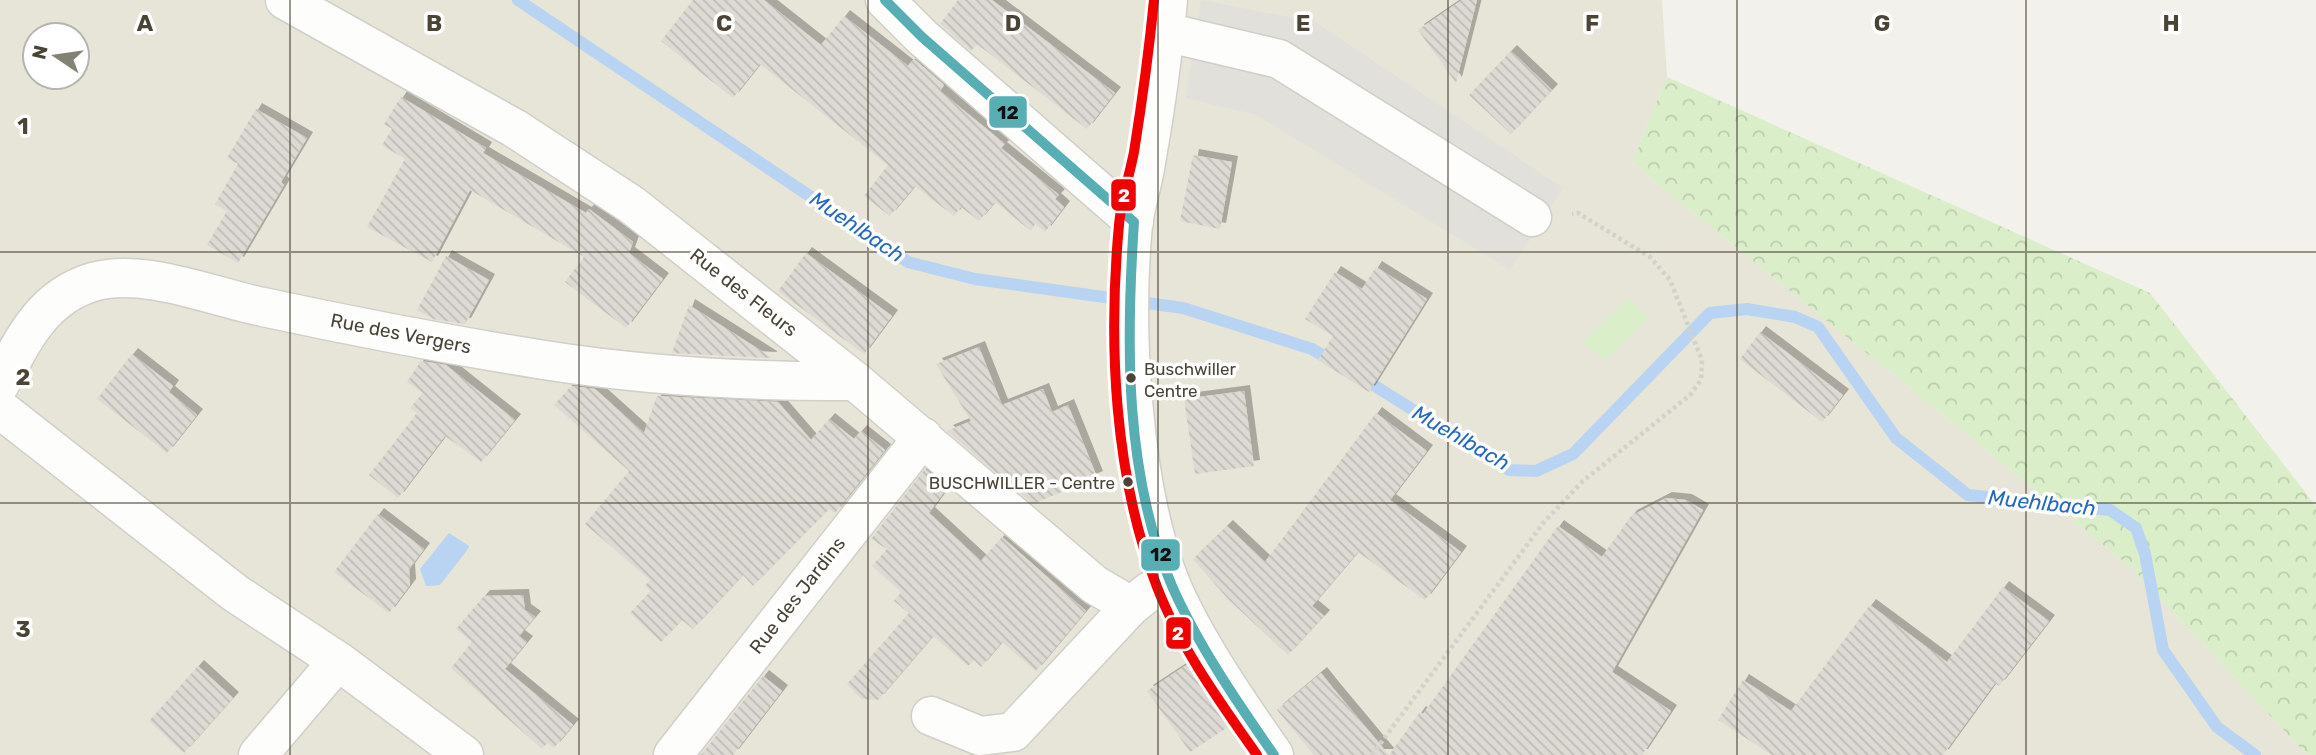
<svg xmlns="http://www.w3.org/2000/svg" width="2316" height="755" viewBox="0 0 2316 755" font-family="Rubik,sans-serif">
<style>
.residential{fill:#e7e4d8;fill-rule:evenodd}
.forest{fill:url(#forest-crowns)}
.pitch{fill:#daeec9}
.parking{fill:#e1e0da}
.water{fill:#b9d4f3}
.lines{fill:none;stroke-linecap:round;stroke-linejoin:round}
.stream{stroke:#b9d4f3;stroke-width:12}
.building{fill:url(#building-back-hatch);filter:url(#shadow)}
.minor-casing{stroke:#d0cfc8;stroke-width:41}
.path{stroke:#d2d1ca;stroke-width:4.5;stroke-dasharray:3.5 3.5;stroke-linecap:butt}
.minor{stroke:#fdfdfc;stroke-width:38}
.bus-1-casing{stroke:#fff;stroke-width:16}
.bus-2-casing{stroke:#fff;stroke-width:16}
.bus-1{stroke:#57aeb3;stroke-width:10}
.bus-2{stroke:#f00000;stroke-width:10}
.grid{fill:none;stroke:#494436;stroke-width:2;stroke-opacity:0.55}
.bus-dot{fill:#494436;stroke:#fff;stroke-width:2.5}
.labels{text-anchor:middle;stroke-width:7;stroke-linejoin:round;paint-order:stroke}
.bus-label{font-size:17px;fill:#494436;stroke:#fff;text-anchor:start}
.street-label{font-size:19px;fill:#494436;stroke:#fff}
.water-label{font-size:21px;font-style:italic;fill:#2569bf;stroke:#fff}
.grid-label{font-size:23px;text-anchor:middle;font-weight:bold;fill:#494436;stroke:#fff;stroke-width:7;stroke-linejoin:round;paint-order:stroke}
.line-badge{stroke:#fff;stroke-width:2.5}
.badge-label{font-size:19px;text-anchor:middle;font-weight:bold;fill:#fff}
.pale-badge-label{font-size:19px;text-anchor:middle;font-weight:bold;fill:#111}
</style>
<defs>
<pattern id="forest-crowns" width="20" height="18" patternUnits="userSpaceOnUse" patternTransform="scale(1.75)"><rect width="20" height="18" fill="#daeec9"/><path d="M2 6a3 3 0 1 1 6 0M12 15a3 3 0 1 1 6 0" fill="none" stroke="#bdcdad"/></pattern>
<pattern id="building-back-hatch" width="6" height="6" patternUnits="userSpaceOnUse" patternTransform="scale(1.75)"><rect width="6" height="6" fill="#dcdad3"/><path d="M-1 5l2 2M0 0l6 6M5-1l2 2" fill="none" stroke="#bebcb6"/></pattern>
<filter id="shadow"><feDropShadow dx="6" dy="-6" stdDeviation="0" flood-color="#0004"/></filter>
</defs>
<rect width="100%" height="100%" fill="#f2f1eb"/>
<path class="residential" d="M0,0H1662L1667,77L1632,163L2133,569L2307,755H0ZM35,35H77V77H35Z"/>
<path class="forest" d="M1667,77L2150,293L2316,506V755H2307L2133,569L1632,163Z"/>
<path class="pitch" d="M1628,299L1649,317L1605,361L1583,342Z"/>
<path class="parking" d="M1201,0L1315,22L1563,188L1510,270L1257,115L1186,98Z"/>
<path class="water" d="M449,533L469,546L468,549L440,585L426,586L420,569Z"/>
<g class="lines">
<path class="stream" d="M518,0L908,262L975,279L1183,308L1312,349L1334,362
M1359,376L1509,470L1536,471L1573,454L1710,313L1747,309L1795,317L1818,327L1896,438L1968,495L2110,510L2136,528L2145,554L2163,650L2217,727L2255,755"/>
</g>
<path class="building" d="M693,0H764L821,45L844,16L908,66L914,59L944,85L940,91L1005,144L1001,148L1059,195L1055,199L1064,207L1045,232L1035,224L1031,231L995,202L979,221L961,207L954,216L915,186L890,216L864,196L888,165L760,64L733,98L661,41Z
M958,0H992L1115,93L1087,129L977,44L971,51L940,24Z
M1462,0H1477L1456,83L1418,30Z
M1511,51L1552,90L1511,134L1469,95Z
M401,97L486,148L483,153L586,213L589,209L633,242L629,253L663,279L626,328L565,282L584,257L470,190L432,262L367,227L405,159L382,145L392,129L384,124Z
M256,109L307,138L281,182L284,185L238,263L207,245L227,211L215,204L238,164L227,158Z
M1193,155L1232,162L1220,229L1180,221Z
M806,253L892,316L864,354L778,291Z
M446,256L489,280L465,324L433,319L417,310Z
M1376,267L1427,299L1369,392L1318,360L1333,336L1305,319L1335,272L1362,289Z
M689,305L771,357V358L672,353Z
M1760,332L1843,395L1822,422L1740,359Z
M979,347L1002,405L1043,389L1052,412L1068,405L1097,477L1033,504L947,431L971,421L936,364Z
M132,354L173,386L169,392L197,415L167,453L97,399Z
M421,361L446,365L515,420L481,462L445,436L398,498L369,475L417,413L410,408L423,393L407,382Z
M571,386L595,389L644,433L657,396L778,402L811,440L829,419L854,439L861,431L885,450L835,513L829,509L753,586L743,575L693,629L682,620L661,642L630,613L651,591L645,586L650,580L585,524L629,471L554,405Z
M1244,391L1254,466L1195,474L1184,399Z
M1376,413L1427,451L1390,500L1461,552L1425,600L1358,552L1312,606L1324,616L1288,655L1228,599L1193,559L1227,526L1265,562Z
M925,469L947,488L929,513L981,561L1002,537L1086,611L1036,671L1002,642L981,667L974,660L968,666L933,636L878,700L861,699L847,684L909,613L894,601L901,592L872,566L887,549L871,539Z
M1666,498L1686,500L1703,510L1612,672L1671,711L1642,755H1389L1420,712L1423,714L1558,526L1602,557L1631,516Z
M378,514L424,549L409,569L410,585L389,613L334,572Z
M2003,587L2049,621L1999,686L1995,683L1943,755H1772L1718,720L1743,680L1791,711L1870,605L1947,662Z
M523,595L525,610L535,617L519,636L527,642L505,669L573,725L554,748L547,743L542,749L451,668L472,642L456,629L484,596Z
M1188,664L1228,727L1190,752L1147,691Z
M198,666L233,698L184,753L149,721Z
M1321,673L1333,688L1389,755H1314L1277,710Z
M763,676L782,691L733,755H701Z"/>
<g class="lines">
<g class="minor-casing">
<path id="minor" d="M285,0L514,128L632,205L855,381L1095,585L1131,606L1150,591L1171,584
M885,0L922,37L1134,222
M1168,0C1163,56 1155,113 1145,168C1142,187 1135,206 1133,225C1123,327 1132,487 1170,582C1193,638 1239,705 1274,755
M1165,32L1279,59L1532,217
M0,384C22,341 42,297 93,282C143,267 213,297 263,307C356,327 450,345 544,360C647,376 752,382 855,381
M0,409L235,593L338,661L464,755
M931,716L980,736L1013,732L1131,606
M258,755L338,661
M673,755L923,437"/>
</g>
<path class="path" d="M1372,755L1544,522L1583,481L1690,395L1701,380L1702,360L1670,280L1650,257L1578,213L1572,214"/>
<use href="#minor" class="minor"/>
<g class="bus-1-casing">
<path id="bus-1" d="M885,0L922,37L1134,222
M1134,222C1126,341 1124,474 1172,586C1198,645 1237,702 1274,755"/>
</g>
<g class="bus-2-casing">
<path id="bus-2" d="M1154,0C1149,51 1142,102 1134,152C1129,177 1121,201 1119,225C1108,343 1114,476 1157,587C1180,647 1220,702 1257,755"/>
</g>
<use href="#bus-1" class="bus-1"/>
<use href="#bus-2" class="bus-2"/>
</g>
<path class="grid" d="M290,0V755M579,0V755M868,0V755M1158,0V755M1448,0V755M1737,0V755M2026,0V755M0,252H2316M0,503H2316"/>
<g class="bus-dot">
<circle cx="1131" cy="378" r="6"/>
<circle cx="1128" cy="482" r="6"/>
</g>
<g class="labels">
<g class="bus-label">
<text x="1144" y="375">Buschwiller<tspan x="1144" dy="22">Centre</tspan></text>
<text x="1115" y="489" text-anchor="end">BUSCHWILLER - Centre</text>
</g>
<g class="street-label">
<text transform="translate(744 292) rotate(38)" y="7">Rue des Fleurs</text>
<text transform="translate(401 333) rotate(11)" y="7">Rue des Vergers</text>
<text transform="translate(797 595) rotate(-52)" y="7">Rue des Jardins</text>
</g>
<g class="water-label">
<text transform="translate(857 227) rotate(34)" y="7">Muehlbach</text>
<text transform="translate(1461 438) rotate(30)" y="7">Muehlbach</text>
<text transform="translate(2042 503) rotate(6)" y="7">Muehlbach</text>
</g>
</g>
<g class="grid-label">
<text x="145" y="31">A</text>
<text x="434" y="31">B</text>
<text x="724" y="31">C</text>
<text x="1013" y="31">D</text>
<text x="1303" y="31">E</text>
<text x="1592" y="31">F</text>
<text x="1882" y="31">G</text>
<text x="2171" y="31">H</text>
<text x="23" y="134">1</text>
<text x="23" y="385">2</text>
<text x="23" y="637">3</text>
</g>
<g class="line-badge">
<rect x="988" y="95" width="40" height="34" rx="7" fill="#57aeb3"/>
<rect x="1110" y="178" width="27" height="34" rx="7" fill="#f00000"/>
<rect x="1140" y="538" width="41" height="34" rx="7" fill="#57aeb3"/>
<rect x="1165" y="616" width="27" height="34" rx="7" fill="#f00000"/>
</g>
<g class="badge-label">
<text x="1124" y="202">2</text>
<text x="1178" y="640">2</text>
</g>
<g class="pale-badge-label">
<text x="1008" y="119">12</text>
<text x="1161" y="561">12</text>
</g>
<g transform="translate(56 56) rotate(283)"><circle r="33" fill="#ffffff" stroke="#b6b4af" stroke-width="2"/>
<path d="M0-5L12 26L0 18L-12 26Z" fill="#848175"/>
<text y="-10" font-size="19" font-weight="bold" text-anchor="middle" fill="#494436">N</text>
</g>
</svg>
